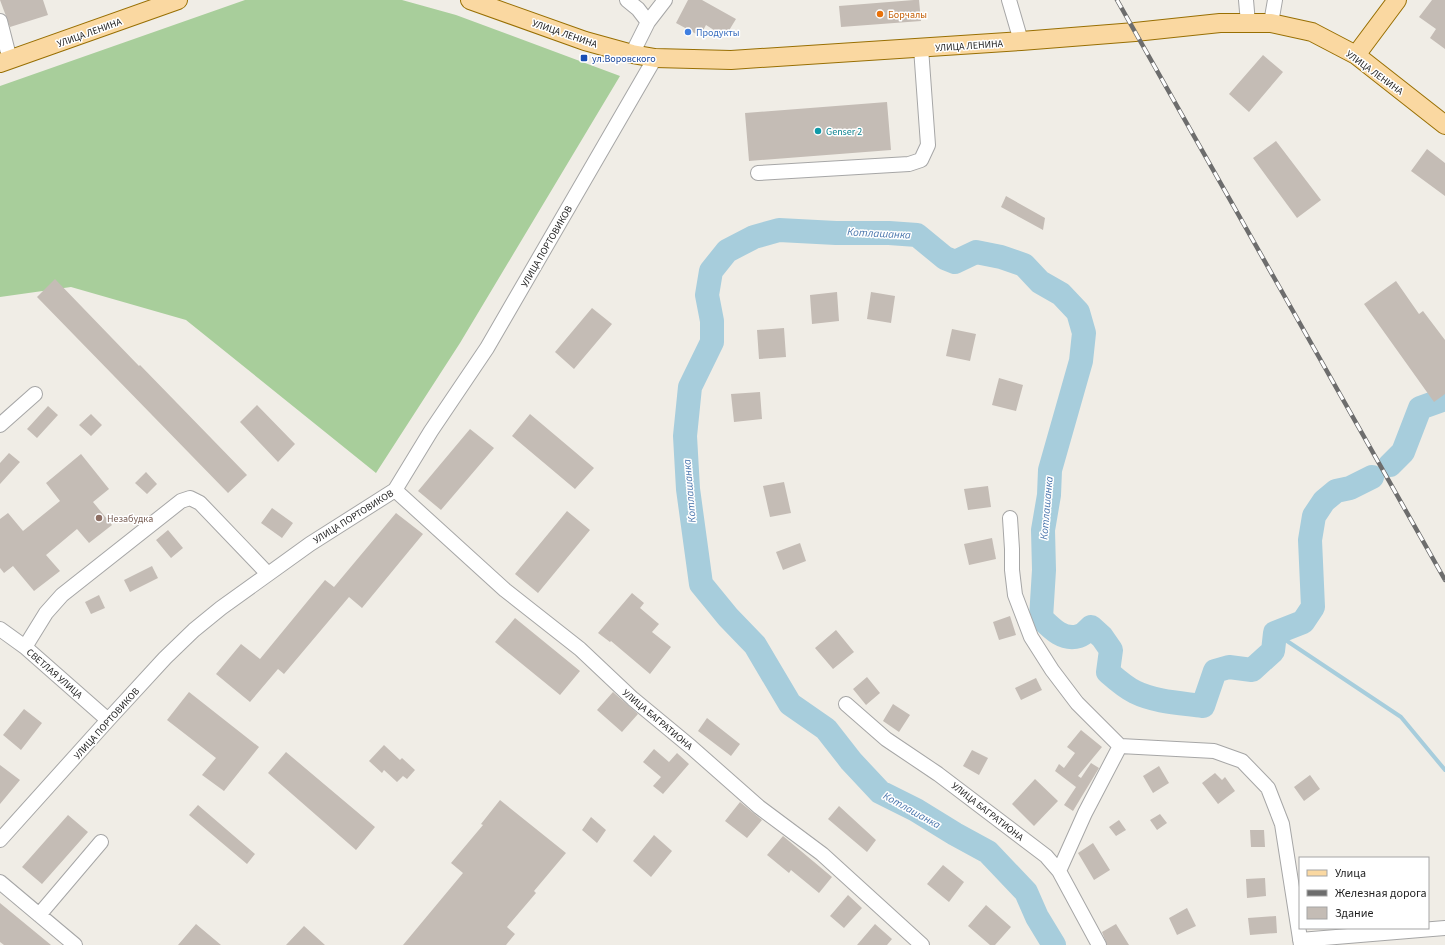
<svg xmlns="http://www.w3.org/2000/svg" width="1445" height="945" viewBox="0 0 1445 945" font-family="'Source Sans 3',sans-serif">
<style>
.forest{fill:#a8ce9b}
.lines{fill:none;stroke-linecap:round;stroke-linejoin:round}
.stream{stroke:#a7cddc;stroke-width:4}
.river{stroke:#a7cddc;stroke-width:24}
.building{fill:#c4bcb5}
.minor-casing{stroke:#a6a6a6;stroke-width:16}
.major-casing{stroke:#986f03;stroke-width:20}
.minor{stroke:#fff;stroke-width:14}
.major{stroke:#fad8a1;stroke-width:18}
.rail-casing{stroke:#6d6d6d;stroke-width:4.5}
.rail{stroke:#fff;stroke-width:3;stroke-dasharray:9;stroke-linecap:butt}
.food-dot{fill:#e8710a;stroke:#fff;stroke-width:1.5}
.shop-dot{fill:#3f7fe0;stroke:#fff;stroke-width:1.5}
.transit-dot{fill:#1a4fb4;stroke:#fff;stroke-width:1.5}
.culture-dot{fill:#0f9aa8;stroke:#fff;stroke-width:1.5}
.education-dot{fill:#8d6e63;stroke:#fff;stroke-width:1.5}
.labels{text-anchor:middle;stroke-width:3;stroke-linejoin:round;paint-order:stroke}
.food-label{font-size:10px;fill:#c56008;stroke:#fff;text-anchor:start}
.street-label{font-size:10px;fill:#1f1f1f;stroke:#fff}
.shop-label{font-size:10px;fill:#366cbe;stroke:#fff;text-anchor:start}
.transit-label{font-size:10px;fill:#164399;stroke:#fff;text-anchor:start}
.culture-label{font-size:10px;fill:#0d838f;stroke:#fff;text-anchor:start}
.education-label{font-size:10px;fill:#785e54;stroke:#fff;text-anchor:start}
.water-label{font-size:11px;font-style:italic;fill:#4d78ae;stroke:#fff}
</style>
<rect width="100%" height="100%" fill="#f0ede6"/>
<path class="forest" d="M245,0H402L456,15L620,76L460,343L376,473L186,320L71,287L0,297V86Z"/>
<g class="lines">
<path class="stream" d="M1275,633L1401,717L1445,770"/>
<path class="river" d="M1390,465L1403,452L1420,408L1445,399
M1054,945L1037,917L1026,892L988,852L955,834L916,810L880,792L851,761L826,729L790,704L755,645L728,617L701,584L688,489L685,436L690,387L712,342V321L707,295L711,271L727,251L754,237L779,230L836,233H889L917,235L945,258L955,262L976,252L1001,257L1024,265L1040,282L1061,294L1078,312L1084,333L1081,361L1050,470L1049,495L1043,530L1044,570L1041,618C1051,628 1063,641 1079,636C1083,635 1088,630 1091,627L1102,637L1111,650L1108,672C1116,679 1125,687 1135,692C1155,702 1181,703 1203,706L1215,671L1229,667L1252,670L1273,651L1275,633L1303,622L1313,607L1310,540L1314,516L1324,501L1336,491L1350,488L1372,477"/>
</g>
<path class="building" d="M0,0H43L48,15L10,27Z
M688,0H702L736,19L725,37L706,25L700,36L676,23Z
M914,0H919L921,21L841,27L839,6Z
M1432,0H1445V49L1430,38L1436,29L1419,17Z
M1263,55L1283,72L1249,112L1229,94Z
M887,102L891,150L749,161L745,113Z
M1276,141L1321,200L1297,218L1253,158Z
M1427,149L1445,163V196L1411,171Z
M1006,196L1045,218L1043,230L1001,207Z
M55,279L139,366L140,365L247,475L228,493L37,297Z
M1396,281L1419,314L1423,311L1445,340V394L1434,402L1364,304Z
M837,292L839,321L812,324L810,295Z
M871,292L895,296L891,323L867,319Z
M592,308L612,324L574,369L555,352Z
M784,328L786,357L759,359L757,330Z
M952,329L976,334L970,361L946,356Z
M999,378L1023,385L1016,411L992,405Z
M760,392L762,419L734,422L731,394Z
M257,405L295,444L278,462L240,422Z
M48,406L58,415L37,438L27,429Z
M91,414L102,425L91,436L79,425Z
M530,414L594,468L575,489L512,436Z
M470,429L494,448L441,510L418,491Z
M9,453L20,462L0,484V463Z
M81,454L109,489L93,502L112,525L89,543L77,529L46,555L60,571L34,591L13,566L4,573L0,568V519L8,513L23,531L60,501L46,483Z
M146,472L157,484L147,494L135,483Z
M784,482L791,513L770,517L763,486Z
M988,486L991,507L968,510L964,489Z
M272,508L293,523L282,538L261,523Z
M567,511L590,530L538,593L515,574Z
M396,513L423,534L362,608L349,597L284,674L278,669L250,702L216,674L241,644L260,659L325,580L334,587Z
M168,530L183,548L171,558L156,540Z
M992,538L996,559L969,565L964,544Z
M800,543L806,561L783,570L776,552Z
M152,566L158,578L130,592L124,580Z
M632,593L644,603L640,608L659,624L652,632L671,647L650,674L611,641L610,642L598,633Z
M99,595L105,608L91,614L85,602Z
M1010,616L1016,635L999,640L993,622Z
M515,618L580,671L560,695L495,642Z
M836,630L854,652L833,669L815,648Z
M867,677L880,693L866,705L853,689Z
M1036,678L1042,690L1021,700L1015,688Z
M189,692L259,747L224,791L202,775L216,758L167,720Z
M613,692L638,714L622,732L597,710Z
M893,704L910,715L899,732L883,721Z
M24,709L42,723L21,750L3,735Z
M707,718L740,744L731,756L698,731Z
M1081,730L1102,747L1078,776L1081,778L1091,763L1099,768L1073,811L1064,805L1076,787L1055,771L1059,764L1064,768L1075,753L1067,747Z
M384,745L400,760L402,758L415,770L407,779L403,776L397,782L384,770L382,773L369,761Z
M654,749L669,762L677,753L689,764L663,794L653,786L661,777L643,762Z
M972,750L988,758L979,775L963,766Z
M286,752L375,827L356,850L268,773Z
M0,765L20,780L0,804Z
M1159,766L1169,783L1153,793L1143,776Z
M1215,773L1222,780L1225,777L1235,791L1218,804L1202,783Z
M1310,775L1320,789L1304,801L1294,787Z
M1035,779L1058,801L1034,826L1012,804Z
M500,800L566,853L534,891L536,893L507,927L515,934L506,945H403L463,873L451,863L483,825L481,824Z
M740,802L762,820L747,838L725,821Z
M198,805L255,854L247,864L189,815Z
M839,806L876,840L867,852L828,819Z
M1160,814L1167,823L1157,830L1150,820Z
M68,815L88,832L42,884L22,867Z
M591,817L606,830L597,843L582,830Z
M1119,820L1126,830L1116,836L1109,827Z
M1250,830H1264L1265,847H1251Z
M654,835L672,851L651,877L633,861Z
M783,836L832,877L819,893L791,870L789,873L767,855Z
M1093,843L1110,870L1094,880L1078,853Z
M943,865L964,882L949,902L927,884Z
M1265,878L1266,896L1247,898L1246,879Z
M848,895L862,908L844,928L830,916Z
M0,903L51,945H4L0,942Z
M986,905L1011,927L995,945H990L968,926Z
M1187,908L1196,926L1177,935L1169,918Z
M1276,916L1277,933L1250,935L1248,918Z
M196,924L221,945H178Z
M875,924L892,939L887,945H857Z
M1116,924L1129,945H1107L1102,932Z
M304,926L325,945H286Z"/>
<g class="lines">
<g class="minor-casing">
<path id="minor" d="M627,0L638,9L648,22
M1009,0L1021,41
M1246,0L1248,23
M0,21L10,60
M1271,23L1275,0
M632,54L648,22L665,0
M758,173L909,164L921,160L928,145L921,48
M0,425L35,394
M395,490L505,590L580,649L633,699L691,747L759,807L822,854L922,945
M1010,518L1012,549V570L1015,595L1031,637L1052,670L1077,703L1120,746L1214,751L1242,761L1268,788L1282,824L1301,945
M0,629L25,647L108,720
M25,647L46,613L62,595L181,501L190,498L200,503L268,574
M846,704L886,739L938,774L1046,856L1059,871L1099,945
M0,840L108,720L165,658L194,630L221,608L310,544L395,490L431,431L487,348L655,58
M1059,871L1085,813L1120,746
M0,882L75,945
M39,915L101,842
M1300,940L1445,928"/>
</g>
<g class="major-casing">
<path id="major" d="M470,0L585,41L632,54L655,58L731,60L1021,41L1135,32L1220,23H1271L1312,32L1356,55L1445,125
M1356,55L1397,0
M0,63L178,0"/>
</g>
<use href="#minor" class="minor"/>
<use href="#major" class="major"/>
<g class="rail-casing">
<path id="rail" d="M1117,0L1445,580"/>
</g>
<use href="#rail" class="rail"/>
</g>
<circle class="food-dot" cx="880" cy="14" r="4"/>
<circle class="shop-dot" cx="688" cy="32" r="4"/>
<rect class="transit-dot" x="580" y="54" width="8" height="8" rx="2"/>
<circle class="culture-dot" cx="818" cy="131" r="4"/>
<circle class="education-dot" cx="99" cy="518" r="4"/>
<g class="labels">
<g class="food-label">
<text x="888" y="18">Борчалы</text>
</g>
<g class="street-label">
<text transform="translate(89 32) rotate(-20)" y="4">УЛИЦА ЛЕНИНА</text>
<text transform="translate(565 33) rotate(19)" y="4">УЛИЦА ЛЕНИНА</text>
<text transform="translate(969 45) rotate(-4)" y="4">УЛИЦА ЛЕНИНА</text>
<text transform="translate(1375 72) rotate(36)" y="4">УЛИЦА ЛЕНИНА</text>
<text transform="translate(546 246) rotate(-60)" y="4">УЛИЦА ПОРТОВИКОВ</text>
<text transform="translate(353 516) rotate(-32)" y="4">УЛИЦА ПОРТОВИКОВ</text>
<text transform="translate(55 673) rotate(41)" y="4">СВЕТЛАЯ УЛИЦА</text>
<text transform="translate(658 719) rotate(40)" y="4">УЛИЦА БАГРАТИОНА</text>
<text transform="translate(106 723) rotate(-48)" y="4">УЛИЦА ПОРТОВИКОВ</text>
<text transform="translate(988 811) rotate(38)" y="4">УЛИЦА БАГРАТИОНА</text>
</g>
<g class="shop-label">
<text x="696" y="36">Продукты</text>
</g>
<g class="transit-label">
<text x="592" y="62">ул.Воровского</text>
</g>
<g class="culture-label">
<text x="826" y="135">Genser 2</text>
</g>
<g class="education-label">
<text x="107" y="522">Незабудка</text>
</g>
<g class="water-label">
<text transform="translate(879 233) rotate(3)" y="4">Котлашанка</text>
<text transform="translate(689 491) rotate(-95)" y="4">Котлашанка</text>
<text transform="translate(1046 508) rotate(-85)" y="4">Котлашанка</text>
<text transform="translate(912 810) rotate(29)" y="4">Котлашанка</text>
</g>
</g>
<rect x="1299" y="857" width="130" height="72" fill="#ffffff" stroke="#a5a5a5"/>
<rect x="1307" y="870" width="20" height="6" fill="#fad8a1" stroke="#a5a5a5"/>
<text x="1335" y="877" font-size="12" fill="#1f1f1f">Улица</text>
<rect x="1307" y="890" width="20" height="6" fill="#6d6d6d" stroke="#a5a5a5"/>
<text x="1335" y="897" font-size="12" fill="#1f1f1f">Железная дорога</text>
<rect x="1307" y="907" width="20" height="12" fill="#c4bcb5" stroke="#a5a5a5"/>
<text x="1335" y="917" font-size="12" fill="#1f1f1f">Здание</text>
</svg>
